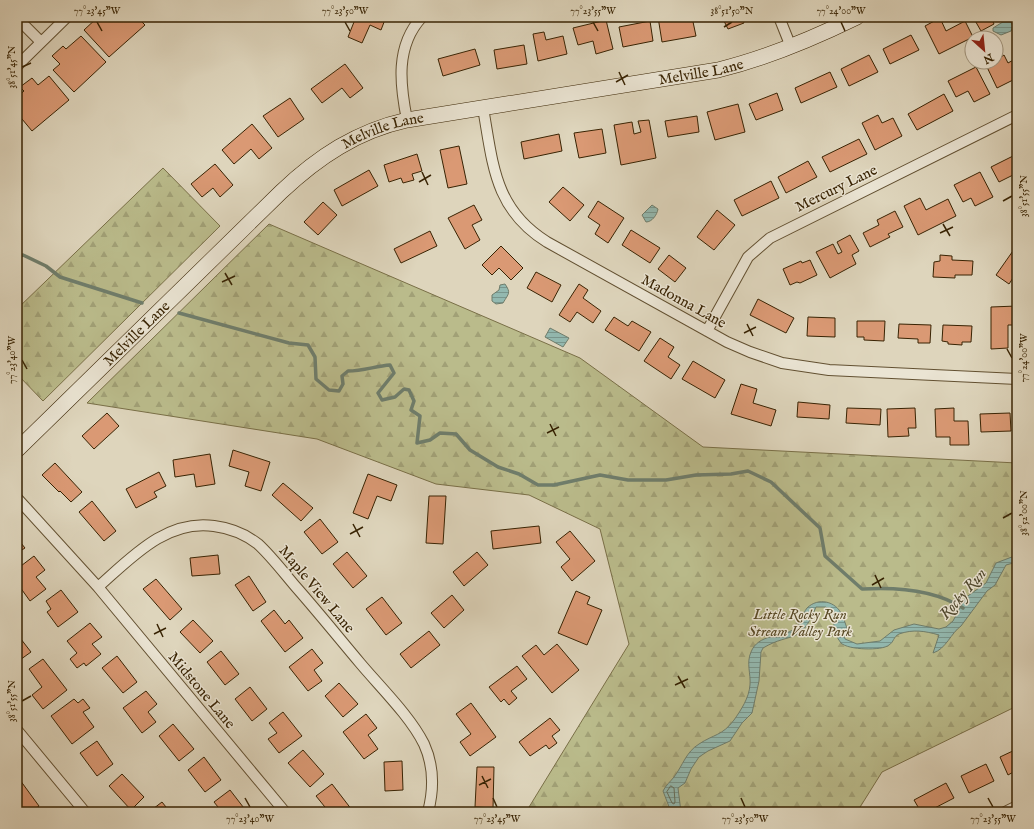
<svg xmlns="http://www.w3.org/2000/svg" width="1034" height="829" viewBox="0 0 1034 829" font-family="'IM FELL English',serif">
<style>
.forest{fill:url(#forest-firs);stroke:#796f47}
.water{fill:url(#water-rules);stroke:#6f7d6b}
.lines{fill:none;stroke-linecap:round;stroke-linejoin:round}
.shore{stroke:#666e5a;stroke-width:1}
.stream{stroke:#6f7d6b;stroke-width:3.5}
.building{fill:#da9974;stroke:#382303}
.street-casing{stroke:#625031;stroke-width:12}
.secondary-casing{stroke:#382303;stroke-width:16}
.street{stroke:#eae4d3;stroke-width:10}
.secondary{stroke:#eae4d3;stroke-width:15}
.ticks{fill:none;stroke:#382303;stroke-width:1.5}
.labels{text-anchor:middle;stroke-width:3;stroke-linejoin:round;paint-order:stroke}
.street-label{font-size:15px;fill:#382303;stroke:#eae4d3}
.park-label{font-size:15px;font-style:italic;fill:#584925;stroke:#eae4d3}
.water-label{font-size:16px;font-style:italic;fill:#4f482e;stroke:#eae4d3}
.neatline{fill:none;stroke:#382303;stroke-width:1.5}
.ticks-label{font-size:10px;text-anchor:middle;fill:#382303}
</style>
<defs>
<pattern id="forest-firs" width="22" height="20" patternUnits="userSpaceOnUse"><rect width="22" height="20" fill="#babb8b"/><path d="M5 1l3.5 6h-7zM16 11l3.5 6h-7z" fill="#a1a076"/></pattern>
<pattern id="water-rules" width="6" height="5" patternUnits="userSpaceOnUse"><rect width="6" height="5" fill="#93b9b0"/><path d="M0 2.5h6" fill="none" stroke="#79968d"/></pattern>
</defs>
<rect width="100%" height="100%" fill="#ded5bc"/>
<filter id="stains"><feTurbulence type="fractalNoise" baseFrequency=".005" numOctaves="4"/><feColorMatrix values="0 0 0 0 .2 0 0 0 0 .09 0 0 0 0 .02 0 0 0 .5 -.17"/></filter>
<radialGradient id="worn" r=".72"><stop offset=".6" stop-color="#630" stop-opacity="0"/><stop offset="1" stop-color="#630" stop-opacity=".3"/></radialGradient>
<path class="forest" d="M163,168L220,226L43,401L17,374V309Z
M269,224L580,358L703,447L1017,463V706L882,772L857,812H526L629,644L600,529L529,495L436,484L317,439L87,403Z"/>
<path class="water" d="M1006,20L1011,22L1013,27L1011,31L1001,35L993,31V28Z
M652,205L658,209C657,215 652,222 646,222L642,215Z
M505,284C511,293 509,293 503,303L496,304L492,301V295L499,290L500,285Z
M550,328L569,338L563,347L545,337Z
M1017,555V562L1006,565L995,585L987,591L961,626C951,633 946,649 933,653L939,635C925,631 913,629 899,634C893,637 894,642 889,645C882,651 848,650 841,643C832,633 836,616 826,607H816C800,646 792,631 763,648L761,652L759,681L752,713L742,723L730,741L708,751L699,757L691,769L685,783L678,788L681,812H671L663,791C666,785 670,782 674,777C683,765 686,752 699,744C714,734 722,736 734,720C741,710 749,698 750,685C751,674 746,663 751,652C758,634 781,637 795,629C802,624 802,614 807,608C818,597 836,601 842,615C845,621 847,629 849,635L843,629L845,639L857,644L880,641L894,630L914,624L939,629L946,627L953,621L965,598L986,583L996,563Z"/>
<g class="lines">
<path class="shore" d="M671,786L674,788L675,802L674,804L672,803L667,792Z"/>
<path class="stream" d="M17,257L23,255L46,266L60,277L142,303
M179,313L289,343L308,345L315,357L316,379L329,390L339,391L343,384L342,376L348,371C363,371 376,366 390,365L394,373L378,393L382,400L395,397L404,389L409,390L414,401L411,410L420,416L417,443L430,440L440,433L456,434L470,450L498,467L519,474L538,485H554L600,475L628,480H666L696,475L731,474L748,471L771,482L820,528L825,556L862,589C895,587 935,590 963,608"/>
</g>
<path class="building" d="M98,17H137L145,25L109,57L84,30Z
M356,17H386L381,30L370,25L362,43L348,37Z
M658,17H692L696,36L662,42Z
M722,17H742L744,23L728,29Z
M973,17H991L994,24L981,31Z
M940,18L946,31L965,21L973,37L939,54L925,26Z
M606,20L613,49L596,54L593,41L578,45L573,28Z
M650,21L653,41L623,47L619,27Z
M544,32L546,40L563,36L567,54L538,61L533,34Z
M911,35L919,50L890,64L883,49Z
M81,36L106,62L74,92L53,70L60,64L52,56L63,46L66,49Z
M524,45L527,64L497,69L494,50Z
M475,49L480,65L443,76L438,59Z
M869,55L878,72L849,86L841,69Z
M1004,55L1008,63L1017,58V78L997,88L986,65L996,62V60Z
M345,64L363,88L350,98L342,88L322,103L311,89Z
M976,67L990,94L974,102L968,91L956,97L948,81Z
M830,72L837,87L801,103L795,88Z
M49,76L69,100L32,131L17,113V97L24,91L20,87L32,78L38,85Z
M777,93L783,110L756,120L749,104Z
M944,94L953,111L917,130L908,114Z
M290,98L304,119L278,137L263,116Z
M738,104L745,132L715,140L707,112Z
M878,115L882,123L893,118L902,136L875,150L862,123Z
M697,116L699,132L668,137L665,121Z
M649,120L656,158L621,165L614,125L632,122L634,134L641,132L638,121Z
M252,124L272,148L259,159L251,149L234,164L222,150Z
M602,129L606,153L579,158L574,133Z
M559,134L562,151L524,159L521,142Z
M859,139L867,154L830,172L822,157Z
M459,146L467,184L448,188L440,150Z
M417,154L422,171L412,174L414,180L403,183L401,178L389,182L384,165Z
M1017,154V173L999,182L991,167Z
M808,161L817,177L786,193L778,177Z
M215,164L233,185L220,197L213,188L202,197L191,184Z
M369,170L378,186L342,206L334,190Z
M980,172L993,197L975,206L971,198L963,202L954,185Z
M771,181L779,198L742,216L734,200Z
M563,187L584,205L570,221L549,202Z
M920,198L926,210L948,199L956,216L918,235L904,206Z
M598,201L624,218L608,243L595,234L600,225L588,217Z
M323,202L337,215L318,235L304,222Z
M474,205L482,220L472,225L480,240L465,249L448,218Z
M717,210L735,225L714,250L697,237Z
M895,211L903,227L888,234L890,237L870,247L863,233L879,225L877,220Z
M631,230L660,248L650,263L622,245Z
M430,231L437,246L401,263L394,249Z
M850,235L859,251L852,255L856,264L830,278L816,252L833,244L838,254L842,252L837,242Z
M501,246L523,268L511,280L499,268L492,275L482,265Z
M1015,248L1017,250V272L1009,284L996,275Z
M669,255L686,268L675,282L658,269Z
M940,255L952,256V260L973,261L972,275H955V278L933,277L934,262L940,261Z
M810,260L817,275L800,283L797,282L790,285L783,269L801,261L802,263Z
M536,272L561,285L552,302L527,288Z
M579,284L588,290L583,298L601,311L593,323L577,312L570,322L559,315Z
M758,299L794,318L786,333L750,315Z
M1017,306V325H1008V348L991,349V307Z
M614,317L628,326L632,321L651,332L639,351L605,330Z
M808,317L835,318V337L807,336Z
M857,321H885L884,341L864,340V337H857Z
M899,324L931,325L930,343H918V339L898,338Z
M943,325L972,326L971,342H962V345L948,344V342L942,341Z
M660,338L674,347L668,357L680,365L671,379L644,361Z
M693,361L725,380L715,398L682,379Z
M741,384L757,389L753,403L776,410L771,426L731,414Z
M798,402L830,405L829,419L797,417Z
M847,408L881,409L880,425L846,423Z
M915,408L916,428H908L909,436L888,437L887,409Z
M954,408V421H968L969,445H950V437H936L935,409Z
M107,413L119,426L94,449L82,436Z
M1010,413L1011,431L981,432L980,414Z
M233,450L270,462L261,491L245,486L249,472L229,466Z
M210,454L215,484L196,487L194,474L175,477L173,460Z
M55,463L82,492L71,502L60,491L59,492L42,475Z
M159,472L166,486L154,492L157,497L136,508L126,489Z
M368,474L397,485L391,501L377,496L368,519L353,513Z
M283,483L313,508L301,521L272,495Z
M429,496H446L443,544L426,543Z
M92,501L116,531L104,541L79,512Z
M320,519L338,542L322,554L304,532Z
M539,526L541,543L493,549L491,531Z
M570,531L595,561L572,581L561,567L570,559L556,542Z
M17,538L25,548L17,553Z
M347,552L367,576L353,588L333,564Z
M477,552L488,565L464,586L453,572Z
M218,555L220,574L192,576L190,558Z
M34,556L45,570L36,577L46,589L30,601L17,583V569Z
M249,576L266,602L253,611L235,585Z
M156,579L182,609L170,620L143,589Z
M61,590L78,612L58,627L47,612L51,609L46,601Z
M576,591L590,597L587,604L602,610L587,645L558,633Z
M452,595L464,610L444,628L431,613Z
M382,597L402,623L386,635L366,609Z
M274,610L285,624L289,620L303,638L285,652L261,621Z
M193,620L213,641L200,653L180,632Z
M90,623L102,637L92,644L101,654L86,666L84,663L77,668L70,659L77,653L67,641Z
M429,631L440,645L411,668L400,654Z
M17,634L31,652L17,662Z
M557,644L579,670L552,693L522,656L536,645L544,655Z
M312,649L323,663L314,670L322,681L308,691L289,667Z
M221,651L239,674L225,685L207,662Z
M117,656L137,682L123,693L102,668Z
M43,659L67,690L43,709L32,695L42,687L29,669Z
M517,666L527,679L511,691L517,698L509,705L504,699L501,702L489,687Z
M339,683L358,704L343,717L325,696Z
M250,687L267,709L252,721L235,699Z
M146,691L157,704L148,712L156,722L142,733L123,708Z
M74,699L78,703L83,699L90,708L83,712L94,727L72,744L51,716Z
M471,703L496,737L470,756L460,742L471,734L456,714Z
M283,712L302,736L279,753L268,739L277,733L269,723Z
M366,714L377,728L368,735L378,749L364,759L343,732Z
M550,718L560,730L552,736L557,743L549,749L546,745L530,756L519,742Z
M173,724L194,749L179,761L159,736Z
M97,741L113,764L97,776L80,753Z
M1017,749V770L1008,775L1000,757Z
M303,750L324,774L310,787L288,763Z
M204,757L221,780L205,792L188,770Z
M402,761L403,790L385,791L384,762Z
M986,764L994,781L969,793L961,776Z
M477,767H494L493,808L475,807Z
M122,774L144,797L131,810L109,786Z
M20,780L39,806L31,812H17V782Z
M946,783L954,798L927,812H921L914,800Z
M332,784L352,810L348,812H329L316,796Z
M230,790L247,812H222L214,802Z
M162,802L170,812H149Z"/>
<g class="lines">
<g class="street-casing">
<path id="street" d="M779,17L791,47
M17,18L41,42
M17,66L67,17
M483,108C493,164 494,209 547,242L727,342L750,352L782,363L829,370L1017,379
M407,120C400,85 395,46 422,17
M707,331L748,257L770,238L1017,115
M17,498L98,587L285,812
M98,587C131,558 166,519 214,526C230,528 245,534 258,544C272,557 284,573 296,587C318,612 339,638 360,663C381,688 410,716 424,744C434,766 434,789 428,812
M17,730L85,812
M1005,812L1017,806"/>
</g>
<g class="secondary-casing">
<g id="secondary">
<path id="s1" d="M17,450L281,192C318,157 357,131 407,120L718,70C767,58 812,39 857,17"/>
</g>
</g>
<use href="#street" class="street"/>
<use href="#secondary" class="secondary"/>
</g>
<path class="ticks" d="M97,22L102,31M345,22L350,31M593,22L598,31M841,22L845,31M724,27L732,22M22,67L31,63M619,72L625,85M616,82L628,75M422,172L428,185M419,182L431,175M1003,201L1012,196M943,224L950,236M940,233L953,227M225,273L232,285M222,282L235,276M747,324L753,336M744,333L756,327M1007,349L1012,358M22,360L27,369M550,424L556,436M547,433L559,427M1003,518L1012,513M353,524L360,537M350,534L363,527M875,575L881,588M872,585L884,578M157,624L163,637M154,634L166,628M678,676L685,688M675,685L688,679M22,701L31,696M482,776L488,788M479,785L491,779M245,798L250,807M493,798L497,807M741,798L745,807M988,798L993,807"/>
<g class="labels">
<g class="street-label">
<text dy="5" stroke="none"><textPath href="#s1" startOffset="814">Melville Lane</textPath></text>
<text dy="5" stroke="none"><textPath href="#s1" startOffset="490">Melville Lane</textPath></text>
<text transform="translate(836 188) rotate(-26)" y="5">Mercury Lane</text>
<text transform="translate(684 301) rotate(29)" y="5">Madonna Lane</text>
<text dy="5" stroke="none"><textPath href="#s1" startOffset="167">Melville Lane</textPath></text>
<text transform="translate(317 589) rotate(50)" y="5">Maple View Lane</text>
<text transform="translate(202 690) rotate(50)" y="5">Midstone Lane</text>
</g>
<g class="park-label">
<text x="800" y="619">Little Rocky Run<tspan x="800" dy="17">Stream Valley Park</tspan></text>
</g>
<g class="water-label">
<text transform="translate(962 593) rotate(-49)" y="6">Rocky Run</text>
</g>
</g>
<rect width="1034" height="829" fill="none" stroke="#ded5bc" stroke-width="44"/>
<g transform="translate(984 50) rotate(153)"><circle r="19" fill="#eae4d3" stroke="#a39780"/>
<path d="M0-3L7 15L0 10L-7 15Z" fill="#8f2418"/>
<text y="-6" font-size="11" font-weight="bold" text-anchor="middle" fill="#382303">N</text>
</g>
<rect x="22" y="22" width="990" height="785" class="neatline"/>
<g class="ticks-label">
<text x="97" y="14">77°23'45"W</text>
<text x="345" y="14">77°23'50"W</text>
<text x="593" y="14">77°23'55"W</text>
<text x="732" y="14">38°51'50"N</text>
<text x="841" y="14">77°24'00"W</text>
<text transform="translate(11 67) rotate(-90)" y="4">38°51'45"N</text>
<text transform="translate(1023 196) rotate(-90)" y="4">38°51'55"N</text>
<text transform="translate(1023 358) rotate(-90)" y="4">77°24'00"W</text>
<text transform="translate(11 360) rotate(-90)" y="4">77°23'40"W</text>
<text transform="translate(1023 513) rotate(-90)" y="4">38°52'00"N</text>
<text transform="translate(11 701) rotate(-90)" y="4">38°51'55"N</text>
<text x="250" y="822">77°23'40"W</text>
<text x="497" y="822">77°23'45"W</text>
<text x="745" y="822">77°23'50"W</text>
<text x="993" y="822">77°23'55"W</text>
</g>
<rect width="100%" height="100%" filter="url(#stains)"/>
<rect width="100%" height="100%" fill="url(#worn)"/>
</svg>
